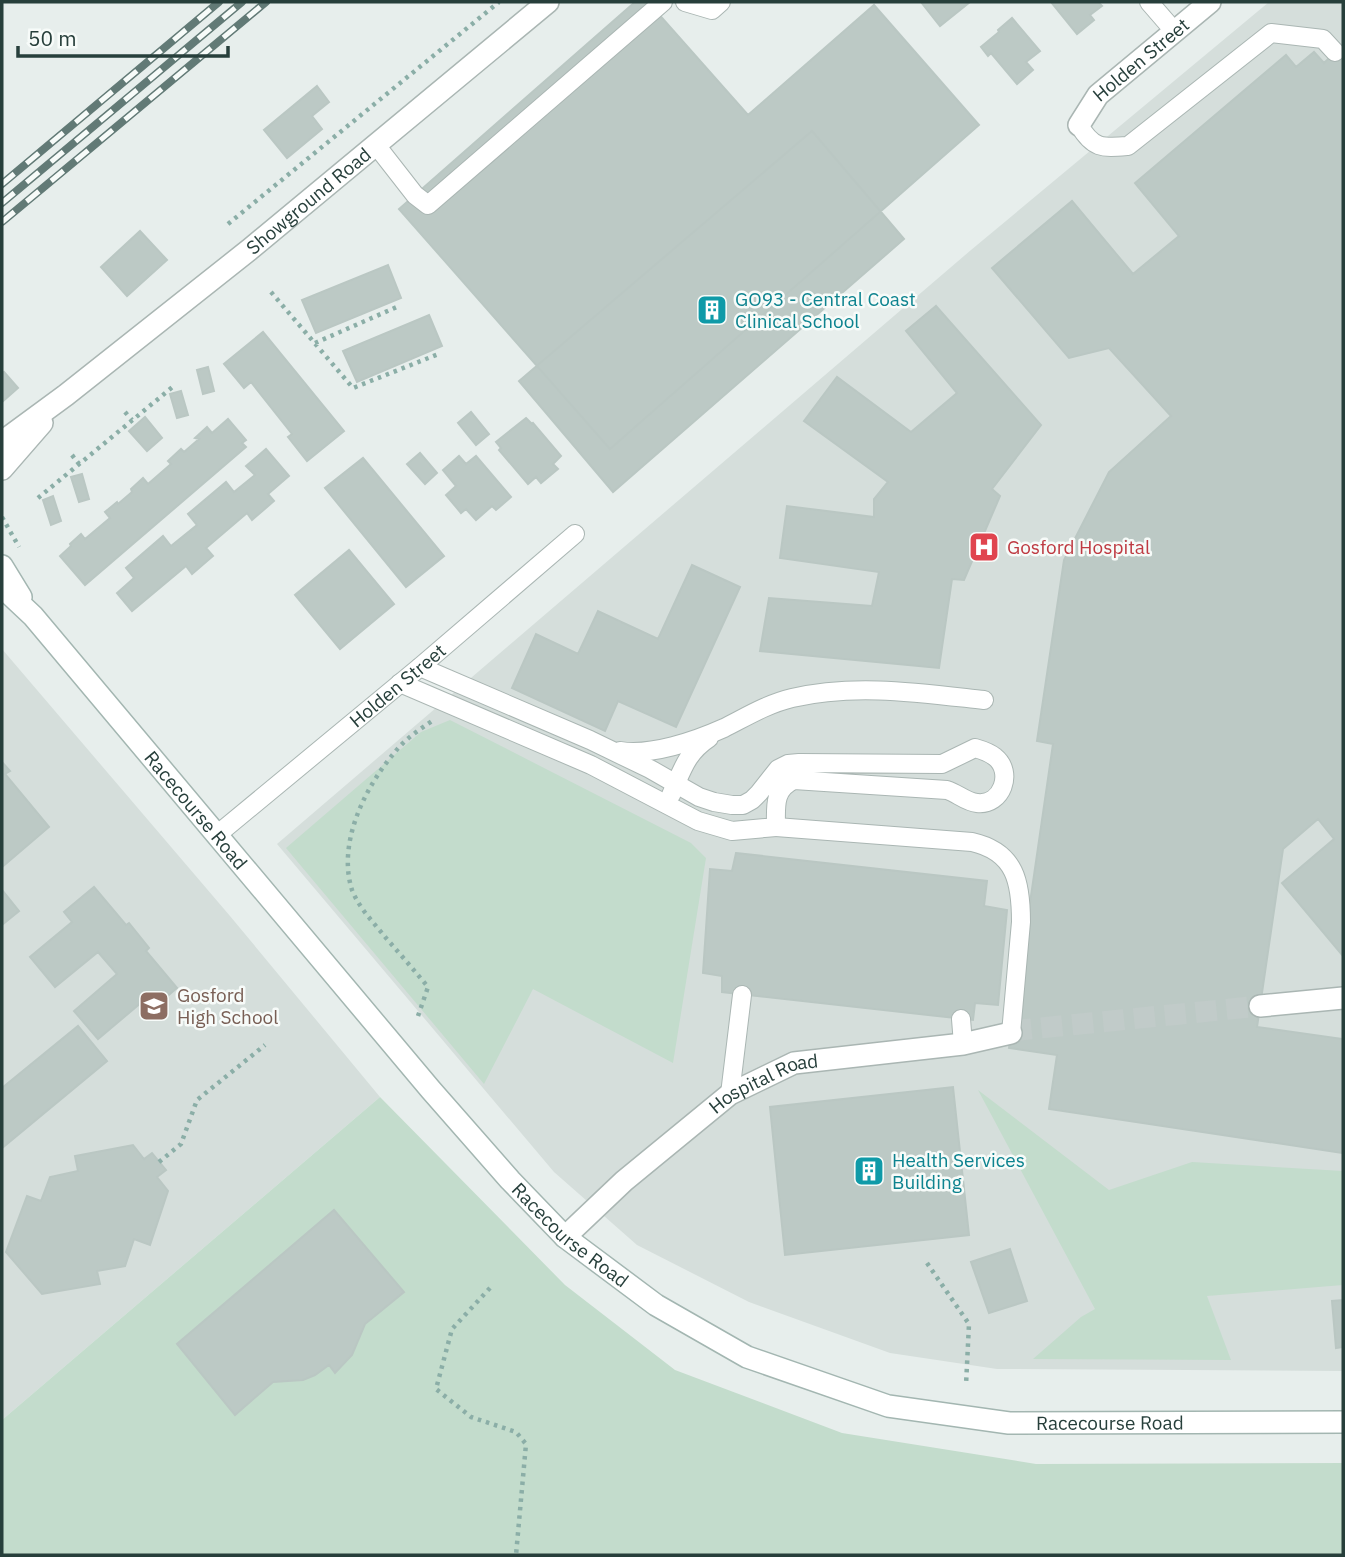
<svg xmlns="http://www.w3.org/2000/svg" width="1345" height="1557" viewBox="0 0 1345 1557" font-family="'IBM Plex Sans',sans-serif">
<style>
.built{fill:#d5dedb}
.green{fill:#c3dccc}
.building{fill:#bcc9c5;stroke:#bac7c3;stroke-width:2}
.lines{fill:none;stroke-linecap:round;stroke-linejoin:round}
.minor-tunnel{stroke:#c1cbc9;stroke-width:21;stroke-dasharray:21 10;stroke-linecap:butt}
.service-casing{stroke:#aab6b3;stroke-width:20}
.minor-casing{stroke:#aab6b3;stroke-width:24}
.tertiary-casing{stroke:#aab6b3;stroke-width:24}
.secondary-casing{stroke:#a3b6b1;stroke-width:24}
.path{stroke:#8baea7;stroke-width:4.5;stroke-dasharray:3.5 5;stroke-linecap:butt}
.service{stroke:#fff;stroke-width:18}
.minor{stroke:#fff;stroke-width:21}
.tertiary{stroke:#fff;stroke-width:21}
.secondary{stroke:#fff;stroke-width:21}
.rail-casing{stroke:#627a76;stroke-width:8}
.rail{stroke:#f7fbf9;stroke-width:5;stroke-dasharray:16;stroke-linecap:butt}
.labels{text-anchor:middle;stroke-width:5;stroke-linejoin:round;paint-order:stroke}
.street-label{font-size:19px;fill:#273f3b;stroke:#f7fbf9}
.culture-label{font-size:19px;fill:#0d838f;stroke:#f7fbf9;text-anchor:start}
.health-label{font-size:19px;fill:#be3a42;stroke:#f7fbf9;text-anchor:start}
.education-label{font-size:19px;fill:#785e54;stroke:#f7fbf9;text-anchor:start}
</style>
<rect width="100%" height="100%" fill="#e7eeec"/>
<path class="built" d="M1269,2H1343V1371L997,1369L890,1353L749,1302L637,1245L554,1172L277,844L971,250Z
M2,649L230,916L380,1097L2,1420Z"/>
<path class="green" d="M450,720L691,843L706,858L673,1063L533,989L484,1084L286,848L421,732Z
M978,1090L1109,1190L1192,1162L1343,1171V1285L1207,1296L1231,1360L1033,1359L1081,1317L1095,1309Z
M380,1097L565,1285L675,1370L842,1433L1036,1464L1343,1463V1555H2V1420Z"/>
<path class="building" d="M635,2H648L748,115L874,5L979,125L610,449L399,209Z
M921,2H970L940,26Z
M1051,2H1098L1102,6L1090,15L1094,20L1077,34Z
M1012,18L1040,51L1026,62L1033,70L1017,84L991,53L988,56L981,47L999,32L998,30Z
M1343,45V956L1282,883L1334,839L1318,819L1283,849L1257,1027L1343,1039V1153L1049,1109L1057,1055L1009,1048L1053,744L1037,741L1064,560L1109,472L1171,416L1109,348L1069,358L992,268L1072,201L1133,274L1179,236L1135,183L1286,55L1296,67L1314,52L1324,63Z
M317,86L329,102L312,116L322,129L287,158L264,130Z
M812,131L904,239L613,492L519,381Z
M140,231L167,260L127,296L101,267Z
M388,265L401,298L316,333L302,300Z
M936,306L1041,425L992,489L1000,496L964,580L952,579L939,668L760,651L769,598L872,606L879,572L780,558L787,506L874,517V499L888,482L804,421L837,377L911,432L957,393L906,331Z
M429,315L442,346L357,382L343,351Z
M263,332L344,431L307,461L288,437L292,434L251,382L244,388L224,364Z
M208,367L214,391L203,394L197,370Z
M4,372L18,388L2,402V374Z
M181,391L188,415L177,418L170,394Z
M471,412L489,434L476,445L458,423Z
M145,417L162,438L147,451L129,431Z
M526,418L532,424L533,423L561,456L553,464L558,469L541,483L536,477L528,484L499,450L501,448L496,442Z
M228,419L246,440L242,443L246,447L85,585L60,556L71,546L70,544L81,534L85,539L110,518L105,512L117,502L118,504L132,492L131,489L143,478L148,484L171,464L168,461L181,449L184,452L199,439L195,438L207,427L212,433Z
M266,449L289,476L268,494L274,501L252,520L247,513L206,548L213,556L192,574L186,566L132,611L117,593L134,578L126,568L163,536L171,546L197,525L188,514L226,482L234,492L255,475L246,466Z
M420,453L437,473L425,484L407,464Z
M459,456L466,464L476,456L511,497L496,510L492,506L476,520L466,509L461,513L446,495L456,486L443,470Z
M363,458L444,556L406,587L325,488Z
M82,474L89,499L79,502L71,477Z
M53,496L61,521L51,525L43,500Z
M349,550L394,604L340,649L295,595Z
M692,565L740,587L676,727L618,701L605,731L512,688L536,634L578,654L598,611L658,639Z
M2,762L10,771L5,774L49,827L2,867Z
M736,853L987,881L984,906L1007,910L998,1005L975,1003L973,1020L722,992V976L703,973L710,869L732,871Z
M94,887L126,925L129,923L149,948L146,951L177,988L150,1011L142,1002L98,1039L74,1011L117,974L98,952L55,987L30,957L72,922L64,912Z
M2,890L19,911L2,925Z
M78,1026L107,1061L2,1148V1088Z
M953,1087L969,1235L785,1255L770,1107Z
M133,1145L144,1159L152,1153L166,1170L157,1177L168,1191L150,1245L134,1239L125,1266L97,1271L100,1284L42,1294L6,1252L27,1196L41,1201L50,1177L78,1171L75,1156Z
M334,1210L404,1292L365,1324L352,1355L335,1373L329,1365L315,1375L303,1380L273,1382L235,1415L177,1344Z
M1010,1249L1027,1301L989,1313L971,1262Z
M1343,1300V1347L1336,1348L1332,1301Z"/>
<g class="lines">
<path class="minor-tunnel" d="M1011,1033L1020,1030L1260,1006"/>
<g class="service-casing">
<g id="service">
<path d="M685,2L712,10L721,2"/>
<path d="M1149,2L1175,32"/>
<path d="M1079,125C1093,149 1102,148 1128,146L1271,33L1323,39L1335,52"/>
<path d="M376,145L415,195L428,205L663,2"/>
<path d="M400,683L591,765L698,821L732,831L776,827C776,808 773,789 794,780L947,790C957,793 966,802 977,803C1002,806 1014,772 995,757C989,752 982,750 975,748L942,764L799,763L788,764L778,769L759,793L752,800L743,805H732L714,802L699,797L650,769L590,740L420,667"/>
<path d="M620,751C651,756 695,741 724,728C746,717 767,704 792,698C855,683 921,693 984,700"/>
<path d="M671,795C682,771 686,753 709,738"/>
<path d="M776,827L972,842C1016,852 1021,883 1021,922L1011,1033"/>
<path id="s1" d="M218,834L420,667L575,534"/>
<path d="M961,1019L963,1044"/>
<path d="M730,1094L742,995"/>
</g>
</g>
<g class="minor-casing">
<g id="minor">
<path id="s2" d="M1079,125L1098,95L1210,2"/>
<path d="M1260,1006L1343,998"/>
<path id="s3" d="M565,1237L624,1181L730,1094L794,1063L963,1044L1011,1033"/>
</g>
</g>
<g class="tertiary-casing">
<g id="tertiary">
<path id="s4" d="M2,442L66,395L249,250L548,2"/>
<path d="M2,469L42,423"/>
</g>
</g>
<g class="secondary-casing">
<g id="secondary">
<path d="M2,566L21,597"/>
<path id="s5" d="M2,587L33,616L431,1090L510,1180L565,1237L656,1305L747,1357L888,1406L1009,1423L1343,1422"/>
</g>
</g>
<path class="path" d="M228,224L499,2
M271,292L353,388L441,353
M315,343L399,306
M125,412L132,420
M72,455L79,464
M38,498L175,385
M2,517L19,547
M418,1016L428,987C414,970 400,954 386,938C374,923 359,908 352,890C337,843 365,787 395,752C405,739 419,730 432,721
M159,1162L181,1144L197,1100L265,1045
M927,1263L969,1324L966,1385
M490,1288L452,1329L436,1389L471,1417L516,1432L526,1444L516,1555"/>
<use href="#service" class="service"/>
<use href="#minor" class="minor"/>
<use href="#tertiary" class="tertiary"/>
<use href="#secondary" class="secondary"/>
<g class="rail-casing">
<path id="rail" d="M2,184L219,2
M2,203L242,2
M2,222L266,2"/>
</g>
<use href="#rail" class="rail"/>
</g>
<defs>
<g id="building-square" transform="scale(1.575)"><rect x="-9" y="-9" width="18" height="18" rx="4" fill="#0f9aa8" stroke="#f7fbf9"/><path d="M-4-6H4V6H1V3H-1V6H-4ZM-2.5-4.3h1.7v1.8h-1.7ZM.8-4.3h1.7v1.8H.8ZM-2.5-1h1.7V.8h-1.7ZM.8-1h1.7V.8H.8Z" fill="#fff"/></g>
<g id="hospital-square" transform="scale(1.575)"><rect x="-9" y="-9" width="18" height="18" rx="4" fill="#e0444e" stroke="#f7fbf9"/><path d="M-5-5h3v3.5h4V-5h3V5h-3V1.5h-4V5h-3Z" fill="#fff"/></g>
<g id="school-square" transform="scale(1.575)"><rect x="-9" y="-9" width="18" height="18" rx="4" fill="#8d6e63" stroke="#f7fbf9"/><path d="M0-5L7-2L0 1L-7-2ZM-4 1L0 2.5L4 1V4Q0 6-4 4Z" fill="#fff"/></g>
</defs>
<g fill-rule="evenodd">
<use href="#building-square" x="712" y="310"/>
<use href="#hospital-square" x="984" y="547"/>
<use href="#school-square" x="154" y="1006"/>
<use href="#building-square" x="869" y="1171"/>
</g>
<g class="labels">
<g class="street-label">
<text dy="7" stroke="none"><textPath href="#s2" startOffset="91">Holden Street</textPath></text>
<text dy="7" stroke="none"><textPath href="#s4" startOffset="390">Showground Road</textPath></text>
<text dy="7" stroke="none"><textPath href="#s1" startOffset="233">Holden Street</textPath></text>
<text dy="7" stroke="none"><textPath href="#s5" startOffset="296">Racecourse Road</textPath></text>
<text dy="7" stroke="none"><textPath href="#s3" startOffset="254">Hospital Road</textPath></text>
<text dy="7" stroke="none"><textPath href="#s5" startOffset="863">Racecourse Road</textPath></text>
<text dy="7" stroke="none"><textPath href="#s5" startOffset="1451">Racecourse Road</textPath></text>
</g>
<g class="culture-label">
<text x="735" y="306">GO93 - Central Coast<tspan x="735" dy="22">Clinical School</tspan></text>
<text x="892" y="1167">Health Services<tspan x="892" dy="22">Building</tspan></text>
</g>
<g class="health-label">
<text x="1007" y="554">Gosford Hospital</text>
</g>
<g class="education-label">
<text x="177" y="1002">Gosford<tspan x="177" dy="22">High School</tspan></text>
</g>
</g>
<rect width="1345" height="1557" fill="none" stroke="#273f3b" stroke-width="7"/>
<path d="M18 46v10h210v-10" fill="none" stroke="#273f3b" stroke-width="3.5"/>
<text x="28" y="46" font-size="21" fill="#273f3b" stroke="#f7fbf9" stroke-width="5" paint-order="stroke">50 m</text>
</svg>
